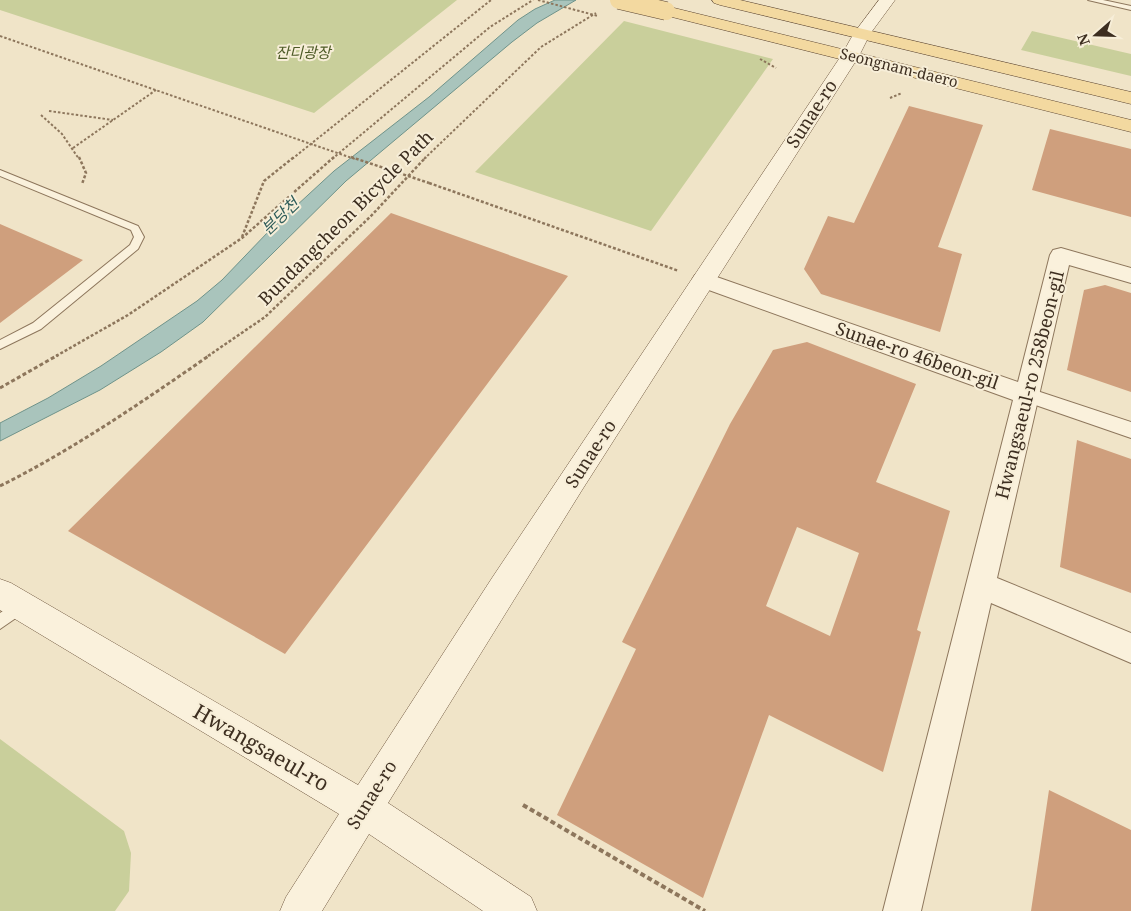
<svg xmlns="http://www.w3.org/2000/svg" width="1131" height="911" viewBox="0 0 1131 911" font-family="'Noto Serif','Noto Sans KR',serif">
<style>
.green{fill:#c9cf9b}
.water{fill:#a9c4bc;stroke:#6f938a}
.building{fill:#cf9f7d;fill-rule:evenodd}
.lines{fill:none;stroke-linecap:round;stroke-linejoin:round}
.service-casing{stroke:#8d765c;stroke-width:2}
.pedestrian-casing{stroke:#8d765c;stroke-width:2}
.minor-casing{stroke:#8d765c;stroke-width:2}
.secondary-casing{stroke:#6f573f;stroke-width:1}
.primary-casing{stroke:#5b4430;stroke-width:1}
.path-far3{stroke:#8d765c;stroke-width:2;stroke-dasharray:2.5 2;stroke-linecap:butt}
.path-far2{stroke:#8d765c;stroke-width:2.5;stroke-dasharray:3 2;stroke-linecap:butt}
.path-far1{stroke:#8d765c;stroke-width:3;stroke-dasharray:4 2.5;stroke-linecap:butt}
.path{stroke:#8d765c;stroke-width:4;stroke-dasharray:5 3;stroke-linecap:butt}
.service{fill:#faf1dc;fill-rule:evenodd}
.pedestrian{fill:#faf1dc;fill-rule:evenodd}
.minor{fill:#faf1dc;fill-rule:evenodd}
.secondary{fill:#faf1dc;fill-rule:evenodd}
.primary{fill:#f3d9a0;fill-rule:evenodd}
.primary-bridge-casing{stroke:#5b4430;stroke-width:19;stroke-linecap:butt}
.path-bridge-far1{stroke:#8d765c;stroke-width:2;stroke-dasharray:2.5 2;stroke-linecap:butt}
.path-bridge{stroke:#8d765c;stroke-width:2.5;stroke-dasharray:3 2;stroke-linecap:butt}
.primary-bridge{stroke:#f3d9a0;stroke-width:18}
.labels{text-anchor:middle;stroke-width:4;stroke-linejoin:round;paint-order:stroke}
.far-park-label{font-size:15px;font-style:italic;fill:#4d5a26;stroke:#f7eed8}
.far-street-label{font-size:15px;fill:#3d2e20;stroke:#f7eed8}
.far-water-label{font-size:16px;font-style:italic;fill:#2f5d5a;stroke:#f7eed8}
.street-label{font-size:18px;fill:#3d2e20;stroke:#f7eed8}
.near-street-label{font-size:21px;fill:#3d2e20;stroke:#f7eed8}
</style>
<rect width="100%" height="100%" fill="#f0e4c8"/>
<path class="green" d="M0,0H457L314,113L0,10Z
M624,21L773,59L651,231L475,172Z
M1032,31L1131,54V76L1021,50Z
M0,739L124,831L131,853L129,891L115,911H0Z"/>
<path class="water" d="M555,0H576L537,23L512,42L346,181L203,322L161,352L100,390L0,441V423L48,398L101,366L197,301L222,280L269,231L334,171L429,97L518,20L535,9Z"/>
<path class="building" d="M909,106L983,125L938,247L962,254L940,332L821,294L804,269L828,216L854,223Z
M1050,129L1131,149V217L1032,190Z
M391,213L568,276L285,654L68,531Z
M0,224L83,260L0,323Z
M1105,285L1131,293V392L1067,370L1084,290Z
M807,342L916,384L876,482L950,511L917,630L921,632L883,772L769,715L703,898L557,815L636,649L622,642L730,424L773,350ZM797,527L859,553L830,636L766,606Z
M1077,440L1131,459V593L1060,567Z
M1049,790L1131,830V911H1031Z"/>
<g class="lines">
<g class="service-casing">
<path id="service" d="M1088,0H1103L1131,6V10Z
M0,170L138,226L144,237L138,249L41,329L0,349V340L33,323L130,245L134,237L131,230L0,176Z
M21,599L26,601L28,606L26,611L0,629V613Z"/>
</g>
<g class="pedestrian-casing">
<path id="pedestrian" d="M1028,388L1131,422V438L1021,400L1019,395L1021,390Z"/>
</g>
<g class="minor-casing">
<path id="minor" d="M1061,248L1131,268V283L1069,265L997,578L1131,633V663L991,603L921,911H883L1013,400L695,285L692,280L695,275L703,272L711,275L1018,382L1050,255L1053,250Z"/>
</g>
<g class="secondary-casing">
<path id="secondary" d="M879,0H895L870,34L859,56L582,490L388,803L531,897L537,911H483L369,834L322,911H280L286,897L339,814L0,610V579L11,583L358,785L492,578L841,56L854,33Z"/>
</g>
<g class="primary-casing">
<path id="primary" d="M712,0H740L1131,92V104L720,5L714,3Z
M666,6L1131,120V132L660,14L658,11L660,8Z"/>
</g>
<path class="path-far3" d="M0,36L314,145
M760,59L776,68
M890,98L902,93
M49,111L113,120
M41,115L62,134L79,159
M73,148L156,90
M292,159L491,0
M332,159L490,27L533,0
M424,159L541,47L596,13"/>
<path class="path-far2" d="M79,157L86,173L82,184
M429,183L679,271
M242,237L264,181L294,157
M56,356L128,315L242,238L334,157
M208,356L265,317L371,216L426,157"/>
<path class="path-far1" d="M0,388L58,355
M0,486C74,449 142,402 210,355"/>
<path class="path" d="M523,805L705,911"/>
<use href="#service" class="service"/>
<use href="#pedestrian" class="pedestrian"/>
<use href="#minor" class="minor"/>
<use href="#secondary" class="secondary"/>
<use href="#primary" class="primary"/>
<g class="primary-bridge-casing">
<path id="primary-bridge" d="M619,0L666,11"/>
</g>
<path class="path-bridge-far1" d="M538,0L598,16
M314,145L355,159"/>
<path class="path-bridge" d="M351,157L429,183"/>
<use href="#primary-bridge" class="primary-bridge"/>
</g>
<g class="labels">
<g class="far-park-label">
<text x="303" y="58">잔디광장</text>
</g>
<g class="far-street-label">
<text transform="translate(899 68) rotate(14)" y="5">Seongnam-daero</text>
</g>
<g class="far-water-label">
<text transform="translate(280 216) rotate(-44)" y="6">분당천</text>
</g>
<g class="street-label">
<text transform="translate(812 114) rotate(-57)" y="6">Sunae-ro</text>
<text transform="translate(346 218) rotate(-45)" y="6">Bundangcheon Bicycle Path</text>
<text transform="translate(917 356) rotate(19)" y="6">Sunae-ro 46beon-gil</text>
<text transform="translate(1030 385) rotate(-76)" y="6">Hwangsaeul-ro 258beon-gil</text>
<text transform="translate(591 454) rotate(-57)" y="6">Sunae-ro</text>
<text transform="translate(372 795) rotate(-58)" y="6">Sunae-ro</text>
</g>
<g class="near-street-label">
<text transform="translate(261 748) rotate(30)" y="7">Hwangsaeul-ro</text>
</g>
</g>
<g transform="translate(1096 35) rotate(250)" stroke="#f7eed8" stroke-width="4" paint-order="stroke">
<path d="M0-4L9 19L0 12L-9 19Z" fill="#3d2e20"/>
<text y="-8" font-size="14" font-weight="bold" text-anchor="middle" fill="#3d2e20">N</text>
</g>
</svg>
